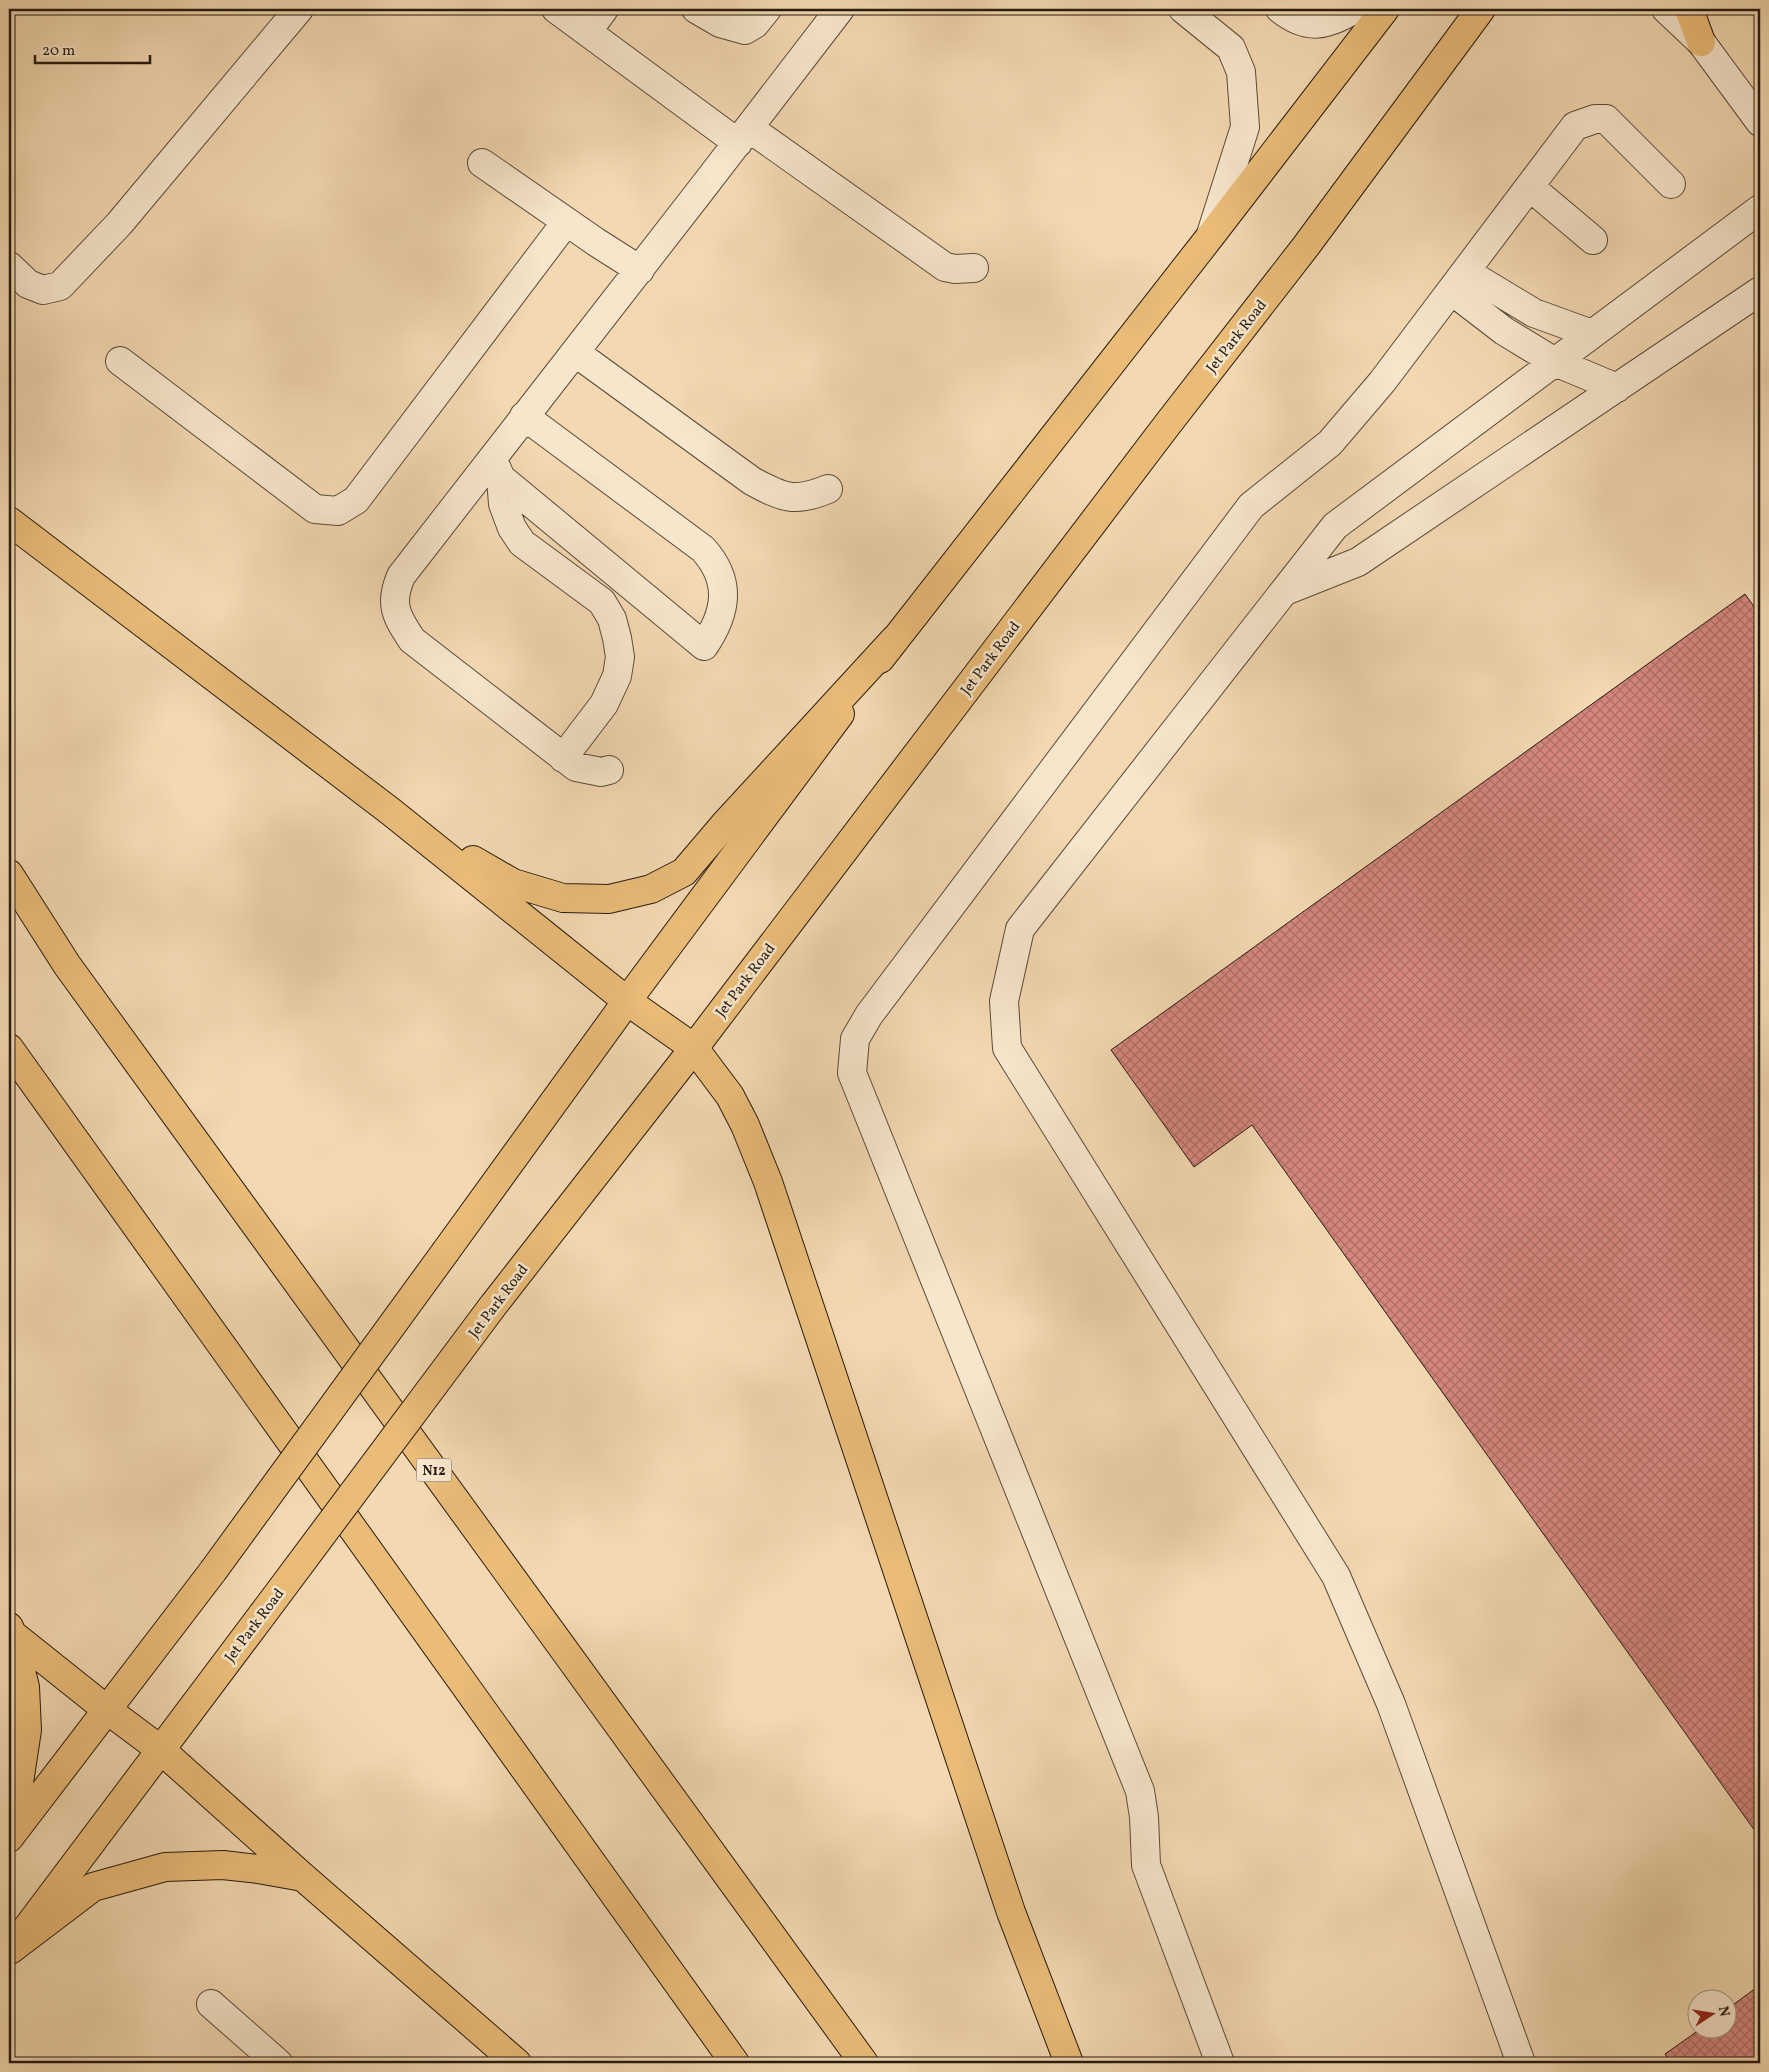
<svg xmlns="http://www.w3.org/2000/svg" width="1769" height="2072" viewBox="0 0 1769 2072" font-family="Vollkorn,serif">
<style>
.building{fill:url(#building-cross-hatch);stroke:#241b10}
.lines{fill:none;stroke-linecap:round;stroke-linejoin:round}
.minor-casing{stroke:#584a38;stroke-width:30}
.major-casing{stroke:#241b10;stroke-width:30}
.highway-casing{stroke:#241b10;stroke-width:30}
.minor{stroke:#f7e6cc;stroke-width:28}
.major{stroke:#eabc78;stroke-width:28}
.highway{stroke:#eabc78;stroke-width:28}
.major-bridge-casing{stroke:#241b10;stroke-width:30;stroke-linecap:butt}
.major-bridge{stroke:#eabc78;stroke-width:28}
.labels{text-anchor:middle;stroke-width:5;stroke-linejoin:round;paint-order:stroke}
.shield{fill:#f7e6cc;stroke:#635848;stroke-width:1}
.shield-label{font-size:14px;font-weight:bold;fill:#241b10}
.street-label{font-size:15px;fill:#241b10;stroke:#f7e6cc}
</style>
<defs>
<pattern id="building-cross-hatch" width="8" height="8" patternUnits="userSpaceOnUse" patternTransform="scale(1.25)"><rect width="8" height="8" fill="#d5867d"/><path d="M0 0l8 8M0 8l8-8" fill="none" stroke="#ad6d65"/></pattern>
</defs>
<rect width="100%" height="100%" fill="#f3d8b1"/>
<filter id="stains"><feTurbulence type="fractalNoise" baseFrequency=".004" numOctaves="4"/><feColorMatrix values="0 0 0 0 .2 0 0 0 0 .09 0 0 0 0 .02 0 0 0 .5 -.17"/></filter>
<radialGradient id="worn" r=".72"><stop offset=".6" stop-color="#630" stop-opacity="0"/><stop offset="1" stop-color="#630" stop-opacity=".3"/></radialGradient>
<path class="building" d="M1745,594L1760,615V1838L1252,1125L1194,1167L1111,1050Z
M1760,1985V2063H1671L1665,2054L1699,2030H1726V2010Z"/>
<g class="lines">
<g class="minor-casing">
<path id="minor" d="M556,9L738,143
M696,9L720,23L745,30L755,24L767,9
M1183,9L1231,48L1241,72L1245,127L1211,234
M1280,9C1308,31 1326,26 1355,9
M1666,9L1701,42L1760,122
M587,32L604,9
M749,128L945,267L955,269L974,268
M482,163L596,242L640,270
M1530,187L1593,240
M9,266L28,284L43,290L60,286L119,224L299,9
M1466,272L1534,313L1592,334
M1452,291L1504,331L1555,362L1617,388
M576,353L752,481C783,498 795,503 828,489
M120,361L315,509L338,511L356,500L566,222
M497,469L501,478L503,504L512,528L522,543L602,602L612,619L617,638L620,657L617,676L604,704L563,758
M501,478L704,646C727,612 732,581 703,549L524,416
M1285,591L1358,562L1760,291
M609,770L601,772L576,767L412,640C396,616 389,604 401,576C548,387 695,199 840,9
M211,2004L278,2063
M1220,2063L1146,1865L1144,1817L1140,1791L852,1073L855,1039L869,1015L1251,506L1330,443L1382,382L1575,126L1595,119H1606L1671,184
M1521,2063L1391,1704L1336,1576L1007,1048L1004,1001L1020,929L1335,526L1760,209"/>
</g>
<g class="major-casing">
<path id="major" d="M1689,9L1701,42
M880,659L1209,238L1385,9
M446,1251L627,1001L840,714
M492,1307L694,1048L1167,425L1306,246L1481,9
M9,1838L213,1571
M18,1940L262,1615"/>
</g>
<g class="highway-casing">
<path id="highway" d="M9,521L390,811L627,1001L694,1048L730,1096L745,1125L768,1182L1011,1912L1069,2063
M473,860L513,883L563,898L609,899L651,889L684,872L724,825L894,640
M9,874L67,965L864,2063
M9,1048L735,2063
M9,1627L12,1634L106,1709L161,1750L303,1877L517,2063
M11,1835L27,1730L25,1687L12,1634
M10,1950L93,1887L165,1867L223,1865L258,1869L303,1877"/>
</g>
<use href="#minor" class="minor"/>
<use href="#major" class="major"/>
<use href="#highway" class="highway"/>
<g class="major-bridge-casing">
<path id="major-bridge" d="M213,1571L446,1251
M262,1615L492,1307"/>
</g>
<use href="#major-bridge" class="major-bridge"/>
</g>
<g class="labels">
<rect class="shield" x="416.5" y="1458.5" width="35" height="23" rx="4"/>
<g class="shield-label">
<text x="434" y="1475">N12</text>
</g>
<g class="street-label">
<text transform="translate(1236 336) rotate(-52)" y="5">Jet Park Road</text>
<text transform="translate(990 658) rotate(-53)" y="5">Jet Park Road</text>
<text transform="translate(745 980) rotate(-53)" y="5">Jet Park Road</text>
<text transform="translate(498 1301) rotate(-53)" y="5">Jet Park Road</text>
<text transform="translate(254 1625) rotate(-53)" y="5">Jet Park Road</text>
</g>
</g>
<rect width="1769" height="2072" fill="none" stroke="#f3d8b1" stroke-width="30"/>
<rect x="10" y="10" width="1749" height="2052" fill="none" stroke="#241b10" stroke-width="2.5"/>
<rect x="15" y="15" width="1739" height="2042" fill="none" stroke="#241b10"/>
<g transform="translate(1712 2014) rotate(78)"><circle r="24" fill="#f7e6cc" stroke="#a39581"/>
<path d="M0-4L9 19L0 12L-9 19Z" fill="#8f2418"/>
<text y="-8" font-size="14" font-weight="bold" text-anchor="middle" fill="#241b10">N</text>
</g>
<path d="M35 55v8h115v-8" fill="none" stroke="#241b10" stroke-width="2.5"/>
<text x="42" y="55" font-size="15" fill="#241b10" stroke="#f7e6cc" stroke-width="4" paint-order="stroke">20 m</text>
<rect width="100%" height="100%" filter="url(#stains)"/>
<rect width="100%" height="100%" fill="url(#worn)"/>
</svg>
